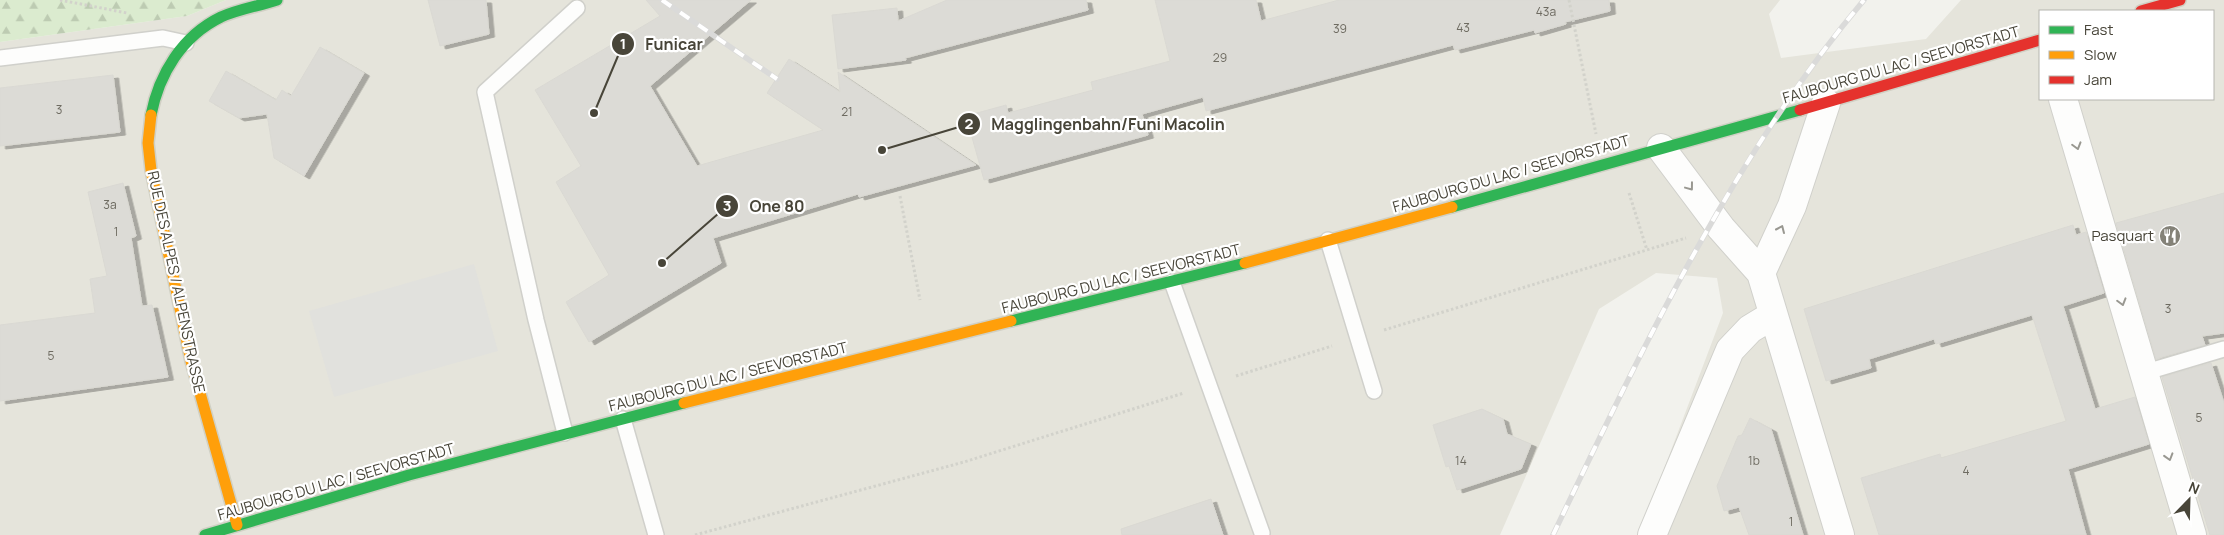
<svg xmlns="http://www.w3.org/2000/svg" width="2224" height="535" viewBox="0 0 2224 535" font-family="Manrope,sans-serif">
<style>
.residential{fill:#e5e4db;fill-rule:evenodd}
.forest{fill:url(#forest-firs)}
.parking{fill:#e1e1dd}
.building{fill:#dcdbd6;stroke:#dad9d3;filter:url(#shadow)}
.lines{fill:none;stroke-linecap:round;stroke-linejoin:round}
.lane-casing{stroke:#d0d0cb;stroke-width:18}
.street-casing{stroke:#d0d0cb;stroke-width:30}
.fast-casing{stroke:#d0d0c4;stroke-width:14}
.slow-casing{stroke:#d0d0c4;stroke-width:14}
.jam-casing{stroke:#d0d0c4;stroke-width:14}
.path{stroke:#d2d2cb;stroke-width:3;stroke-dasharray:2.5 2.5;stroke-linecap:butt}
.lane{stroke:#fdfdfc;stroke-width:15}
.street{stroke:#fdfdfc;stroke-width:28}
.fast{stroke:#30b455;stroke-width:11}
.slow{stroke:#ff9f0a;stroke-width:11}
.jam{stroke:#e5322d;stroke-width:11}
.rail-casing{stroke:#dadad9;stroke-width:5.5}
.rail{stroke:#fff;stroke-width:4;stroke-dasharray:11;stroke-linecap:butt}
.oneway{stroke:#999891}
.labels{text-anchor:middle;stroke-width:4.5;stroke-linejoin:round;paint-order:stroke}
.number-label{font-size:12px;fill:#6e6b61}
.street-label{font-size:15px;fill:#484539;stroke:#fff}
.poi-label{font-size:15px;fill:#484539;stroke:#fff;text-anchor:end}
.leader{fill:none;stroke:#484539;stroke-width:2}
.callout-dot{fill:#484539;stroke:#fff;stroke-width:2}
.mark-label{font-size:15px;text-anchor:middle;font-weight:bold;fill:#fff}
.callout-label{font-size:16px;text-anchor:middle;font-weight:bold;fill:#484539;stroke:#fff;stroke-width:4.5;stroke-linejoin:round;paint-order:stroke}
</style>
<defs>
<pattern id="forest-firs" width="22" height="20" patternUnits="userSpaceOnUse" patternTransform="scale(1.25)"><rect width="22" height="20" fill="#dbebcf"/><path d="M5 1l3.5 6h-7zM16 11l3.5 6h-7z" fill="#bdcbb2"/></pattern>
<filter id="shadow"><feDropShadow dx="5.5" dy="3" stdDeviation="0" flood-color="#0004"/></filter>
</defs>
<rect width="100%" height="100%" fill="#f2f2ed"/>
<path class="residential" d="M226,0H1780L1769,14L1781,58L1926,39L1961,0H2224V535H1639L1723,313L1717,278L1656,273L1599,309L1500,535H0V42L187,16ZM2040,11H2213V99H2040Z"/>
<path class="forest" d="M0,0H226L187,16L0,42Z"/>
<path class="parking" d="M474,264L498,351L334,397L309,311Z"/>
<path class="building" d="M428,0H486L489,34L440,46Z
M646,0H751L650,86L697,166L823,130L767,93L789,59L840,92L838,72L976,165L859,197L858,194L713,238L721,263L589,342L566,302L609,275L556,182L581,166L535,90L660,16Z
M947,0H1086L1088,10L905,58L906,60L838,69L832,15L897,8L898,21Z
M1155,0H1256L1261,21L1339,0H1609L1610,11L1565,22L1566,24L1535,33L1534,30L1455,50L1453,45L1206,111L1203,97L1142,114L1148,135L984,180L966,116L1006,105L1008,113L1093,90L1091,82L1170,61Z
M320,47L364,73L304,176L274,158L267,114L239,118L209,101L226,71L276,100L282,90L291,96Z
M113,75L120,132L0,146V88Z
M123,183L136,236L131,238L142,306L152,305L168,377L0,401V325L95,313L90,279L107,276L88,192Z
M2224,193V333L2202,336L2205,345L2156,359L2116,223Z
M2073,225L2076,235L2086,232L2104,293L2063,306L2095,409L2135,397L2149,444L2068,469L2086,535H1879L1861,478L1940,454L1941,458L2066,421L2032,315L1936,344L1934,339L1869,359L1871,368L1826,381L1804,309Z
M2211,363L2224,403V535H2210L2162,377Z
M1482,409L1503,419L1507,434L1531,444L1521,469L1457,490L1449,466L1446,467L1433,425Z
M1750,418L1771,429L1803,535H1749L1739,507L1724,511L1717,486L1738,436L1742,435Z
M1211,499L1223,535H1122L1121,529Z"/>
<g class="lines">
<g class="lane-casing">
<path id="lane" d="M0,58L163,38L186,43
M1328,240L1374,391
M1172,282L1262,533
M2143,373L2224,349
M623,419L656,535
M565,433L536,320L485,92L577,8"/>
</g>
<g class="street-casing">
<path id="street" d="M2063,99L2192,535
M1661,148L1721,228L1761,273L1840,535
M1761,273L1792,206L1826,103
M1652,535L1730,350L1750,329L1773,315"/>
</g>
<g class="fast-casing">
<path id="fast" d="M151,115C159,74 182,36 221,17C239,9 259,6 277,0
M1452,207L1800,110
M1011,321L1245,263
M205,535L409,475L684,403"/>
</g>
<g class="slow-casing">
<path id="slow" d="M151,115L148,143L151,170L191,361L237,525
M1245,263L1452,207
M684,403L1011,321"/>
</g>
<g class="jam-casing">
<path id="jam" d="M2141,11L2180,0
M1800,110L2040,40"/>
</g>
<path class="path" d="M60,0L127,13
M1569,0L1596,134
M1629,193L1647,250
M900,196L920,300
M1384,330L1686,238
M1236,376L1332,346
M695,535L964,462L1184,393"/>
<use href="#lane" class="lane"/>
<use href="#street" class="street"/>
<use href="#fast" class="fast"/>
<use href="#slow" class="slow"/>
<use href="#jam" class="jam"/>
<g class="rail-casing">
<path id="rail" d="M662,0L777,79
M1553,535C1640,353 1733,155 1864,0"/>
</g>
<use href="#rail" class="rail"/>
</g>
<defs><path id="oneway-chevron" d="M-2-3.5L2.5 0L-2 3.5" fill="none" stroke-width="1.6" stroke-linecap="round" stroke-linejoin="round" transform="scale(1.25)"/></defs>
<g class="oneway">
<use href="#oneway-chevron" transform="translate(2077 146) rotate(74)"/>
<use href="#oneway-chevron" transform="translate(1690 187) rotate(53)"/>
<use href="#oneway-chevron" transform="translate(1781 229) rotate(-66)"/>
<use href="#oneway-chevron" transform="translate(2122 302) rotate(74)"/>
<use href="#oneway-chevron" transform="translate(2169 457) rotate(73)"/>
</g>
<defs>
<g id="restaurant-disc" transform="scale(1.125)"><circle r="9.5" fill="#848278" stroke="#fff"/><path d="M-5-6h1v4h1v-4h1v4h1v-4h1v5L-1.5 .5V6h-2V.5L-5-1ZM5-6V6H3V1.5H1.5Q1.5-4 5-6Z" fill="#fff"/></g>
</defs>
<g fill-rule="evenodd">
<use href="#restaurant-disc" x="2170" y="236"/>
</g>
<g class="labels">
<g class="number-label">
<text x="1546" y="16">43a</text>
<text x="1463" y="32">43</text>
<text x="1340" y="33">39</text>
<text x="1220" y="62">29</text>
<text x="59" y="114">3</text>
<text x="847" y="116">21</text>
<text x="110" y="209">3a</text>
<text x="116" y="236">1</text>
<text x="2168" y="313">3</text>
<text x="51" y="360">5</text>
<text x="2199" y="422">5</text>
<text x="1461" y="465">14</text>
<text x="1754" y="465">1b</text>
<text x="1966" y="475">4</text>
<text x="1791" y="526">1</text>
</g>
<g class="street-label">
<text transform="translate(1901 65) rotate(-16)" y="5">FAUBOURG DU LAC / SEEVORSTADT</text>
<text transform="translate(1511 174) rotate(-16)" y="5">FAUBOURG DU LAC / SEEVORSTADT</text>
<text transform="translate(1121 279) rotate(-14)" y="5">FAUBOURG DU LAC / SEEVORSTADT</text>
<text transform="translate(176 282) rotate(78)" y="5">RUE DES ALPES / ALPENSTRASSE</text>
<text transform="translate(728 377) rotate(-14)" y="5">FAUBOURG DU LAC / SEEVORSTADT</text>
<text transform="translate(336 482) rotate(-16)" y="5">FAUBOURG DU LAC / SEEVORSTADT</text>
</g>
<g class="poi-label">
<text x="2154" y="241">Pasquart</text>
</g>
</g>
<path class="leader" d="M594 113L623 44M882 150L969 124M662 263L727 206"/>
<g class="callout-dot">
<circle cx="594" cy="113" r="5"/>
<circle cx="882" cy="150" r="5"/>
<circle cx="662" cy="263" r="5"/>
<circle cx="623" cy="44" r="12"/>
<circle cx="969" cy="124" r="12"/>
<circle cx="727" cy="206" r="12"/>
</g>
<g class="mark-label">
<text x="623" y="49">1</text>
<text x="969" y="129">2</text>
<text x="727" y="211">3</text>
</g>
<g class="callout-label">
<text x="674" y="50">Funicar</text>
<text x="1108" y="130">Magglingenbahn/Funi Macolin</text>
<text x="777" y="212">One 80</text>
</g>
<rect x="2039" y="10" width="175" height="90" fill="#ffffff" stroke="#b6b5b0"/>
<rect x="2049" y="26" width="25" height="8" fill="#30b455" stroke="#b6b5b0"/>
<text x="2084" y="35" font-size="15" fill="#484539">Fast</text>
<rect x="2049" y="51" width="25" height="8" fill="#ff9f0a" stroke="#b6b5b0"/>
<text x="2084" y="60" font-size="15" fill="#484539">Slow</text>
<rect x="2049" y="76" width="25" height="8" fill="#e5322d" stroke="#b6b5b0"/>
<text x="2084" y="85" font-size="15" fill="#484539">Jam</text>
<g transform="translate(2189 500) rotate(23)" stroke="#ffffff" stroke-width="4" paint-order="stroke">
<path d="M0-4L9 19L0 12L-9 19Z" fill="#484539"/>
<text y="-8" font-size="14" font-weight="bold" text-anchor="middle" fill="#484539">N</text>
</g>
</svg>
